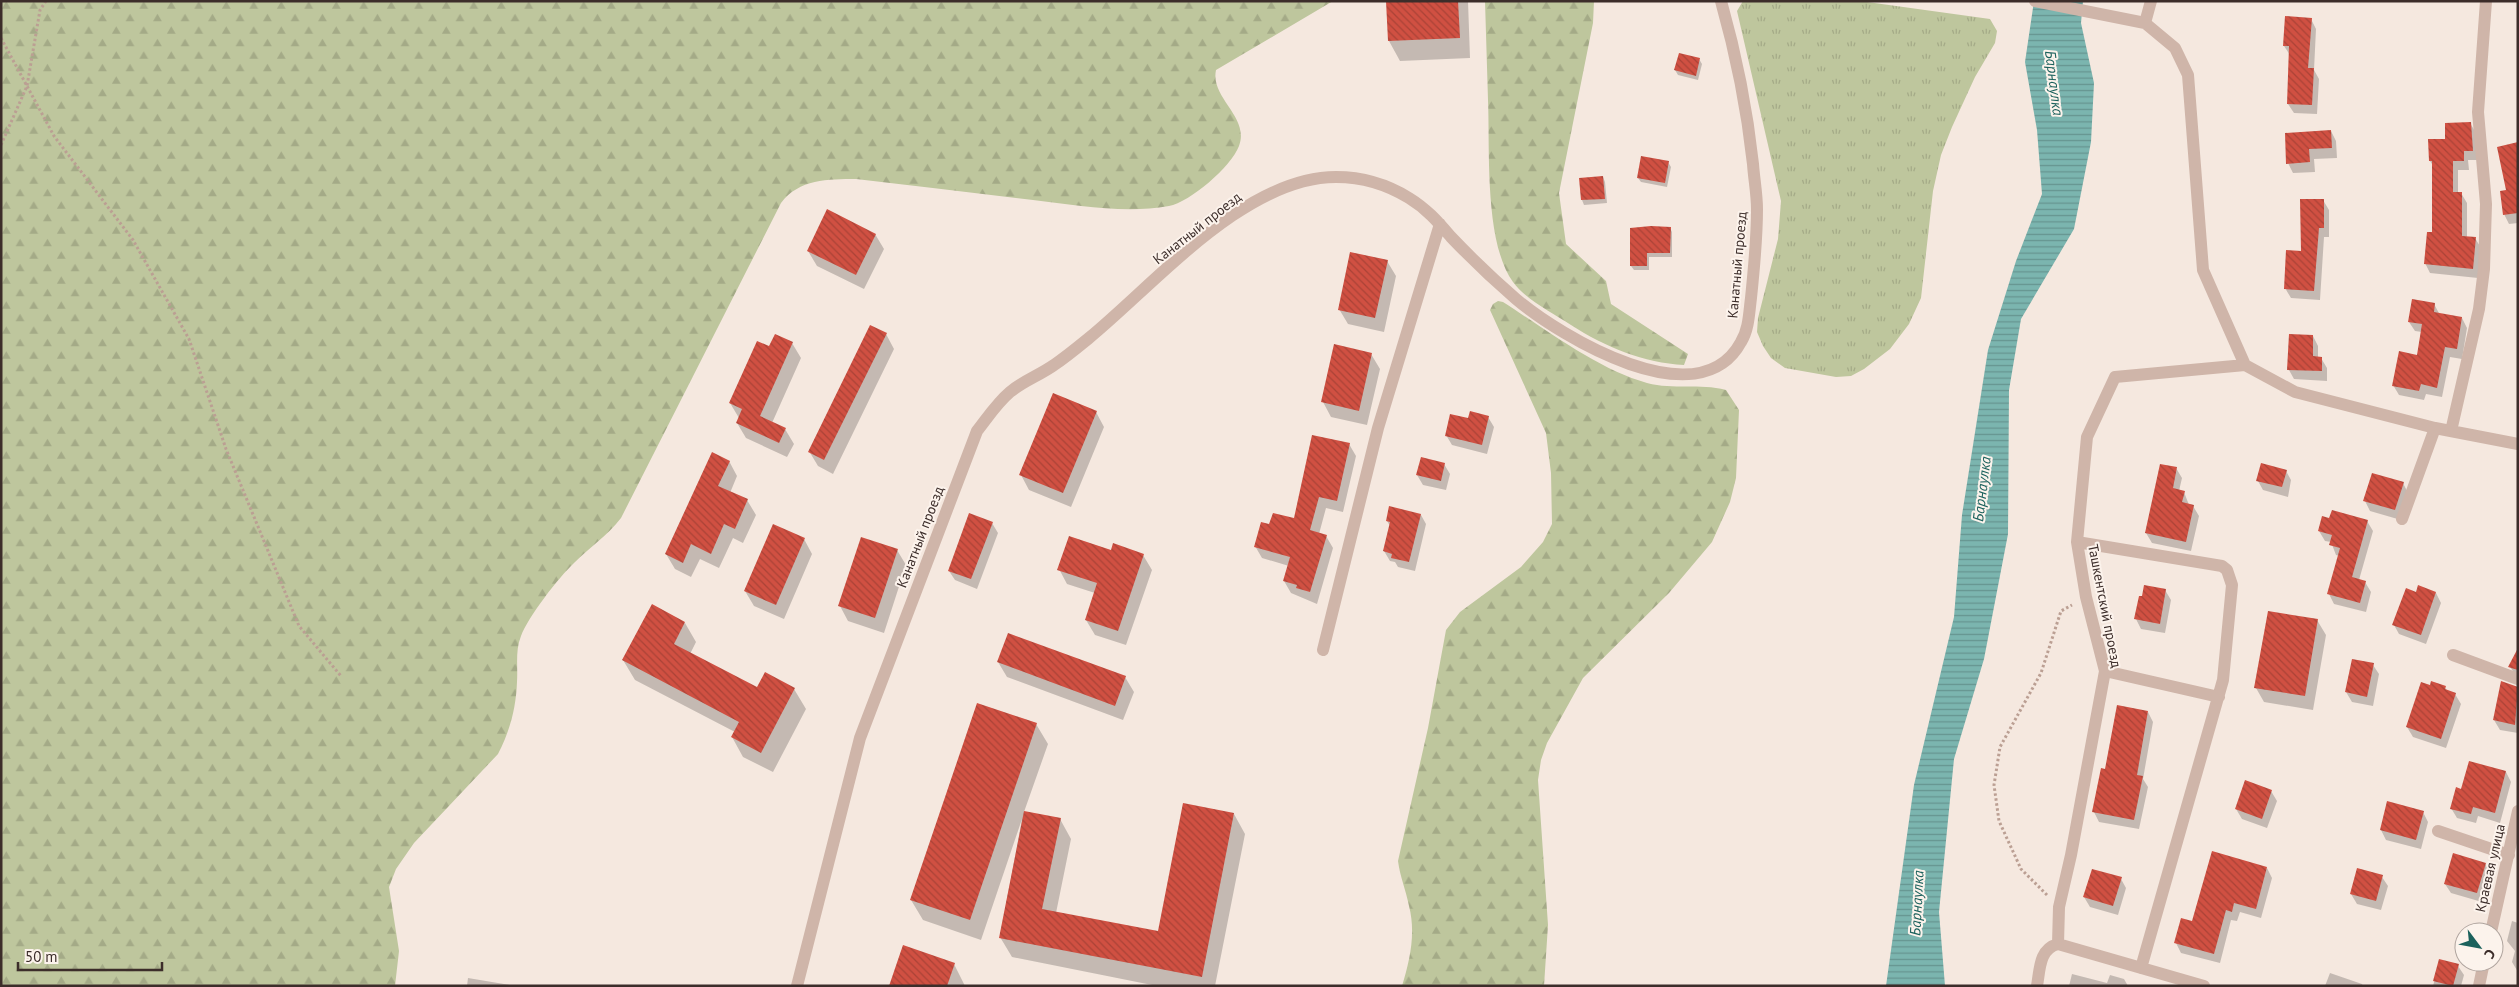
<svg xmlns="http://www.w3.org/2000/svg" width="2519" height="987" viewBox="0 0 2519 987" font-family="'PT Sans',sans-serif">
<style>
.grass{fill:url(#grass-tufts)}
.forest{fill:url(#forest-firs)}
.water{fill:url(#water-rules)}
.shadow{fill:#0003}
.building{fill:url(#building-back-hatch)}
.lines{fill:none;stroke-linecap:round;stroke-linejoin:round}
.path{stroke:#bb9f93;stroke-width:3;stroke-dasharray:2.5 2.5;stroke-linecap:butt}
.minor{stroke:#cfb5a9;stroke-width:12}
.labels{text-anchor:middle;stroke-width:4;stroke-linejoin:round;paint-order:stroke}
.street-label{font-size:14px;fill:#3c2d2a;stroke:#fcf3ec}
.water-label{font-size:15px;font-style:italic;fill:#1b615c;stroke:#fcf3ec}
</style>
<defs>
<pattern id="grass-tufts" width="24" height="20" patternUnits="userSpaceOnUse" patternTransform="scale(1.25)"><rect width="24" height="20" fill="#bec69d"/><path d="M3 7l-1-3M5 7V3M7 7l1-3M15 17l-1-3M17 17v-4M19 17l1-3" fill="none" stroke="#a4aa87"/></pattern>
<pattern id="forest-firs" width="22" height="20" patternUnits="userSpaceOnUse" patternTransform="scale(1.25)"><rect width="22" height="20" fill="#bec69d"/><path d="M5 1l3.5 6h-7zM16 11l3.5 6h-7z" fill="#a4aa87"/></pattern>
<pattern id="water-rules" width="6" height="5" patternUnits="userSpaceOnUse" patternTransform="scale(1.25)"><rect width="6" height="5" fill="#7bb5af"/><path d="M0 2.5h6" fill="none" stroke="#66948f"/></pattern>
<pattern id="building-back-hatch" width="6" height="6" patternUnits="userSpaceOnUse" patternTransform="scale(1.25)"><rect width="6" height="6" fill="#d05042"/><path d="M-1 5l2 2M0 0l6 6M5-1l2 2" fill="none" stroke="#aa4337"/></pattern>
</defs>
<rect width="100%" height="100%" fill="#f5e8df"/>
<path class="grass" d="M1743,1H1860L1990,19L1997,31L1995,43L1975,77L1952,127L1941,155L1933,191L1921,298L1909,324L1890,349L1864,369L1851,376L1836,377L1785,368L1771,358L1763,346L1757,332L1758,318L1778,239L1781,201L1737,11Z"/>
<path class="forest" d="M1,1H1333L1216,70C1210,98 1250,117 1239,146C1231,167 1190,202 1169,206C1124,214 1077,205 1033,200C974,193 915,186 856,179C828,179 799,179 781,203L621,518C607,536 590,547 574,563C559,577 528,617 521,636C515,651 518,666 517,682C516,708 510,731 498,754L414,843L396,869L389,887L399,951L395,986H1Z
M1485,1H1594L1593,23L1559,193L1566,244L1606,281L1611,304L1688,354L1684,365C1644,363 1605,347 1571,325C1553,313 1526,300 1513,282C1484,242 1490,149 1488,100C1487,67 1486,34 1485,1Z
M1498,301L1503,302C1545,329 1599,370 1647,383C1674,390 1699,383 1726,390L1739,410L1736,478L1730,502L1712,542L1669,593L1583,678L1547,743L1541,760L1538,780L1548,925L1544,986H1402C1410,960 1416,933 1409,906C1406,890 1400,877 1398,861L1428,728L1446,630L1460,612L1521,567L1543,542L1552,524L1551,473L1546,433L1490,310L1493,304Z"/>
<path class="water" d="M2034,1H2083L2081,23L2094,83L2091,142L2074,229L2021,319L2009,390L2008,534L1984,659L1954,759L1939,912L1945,986H1886L1914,785L1954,617L1962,515L1988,350L2016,261L2042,194L2037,130L2025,62Z"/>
<path class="shadow" d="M1388,1H1468L1470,58L1400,61L1389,41Z
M2311,19L2316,29L2314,70L2319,79L2317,114L2294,113L2288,104L2290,55L2284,46Z
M1699,59L1702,64L1698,80L1678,75L1675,70Z
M2470,123L2476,133L2477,160H2468L2469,170H2458V193H2461L2467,203V237L2475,238L2481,248L2478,278L2430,273L2425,263L2434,234V167L2430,161V141L2446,140Z
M2331,131L2336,141L2337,158L2314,159L2315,172L2293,173L2288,163Z
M2518,143V223L2509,224L2504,214Z
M1668,162L1671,167L1667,187L1641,182L1638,178Z
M1603,177L1605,182L1607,203L1584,205L1582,200L1581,179Z
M2323,200L2329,210V237H2324L2320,300L2291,298L2285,288Z
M1670,228L1672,232V257H1649V270H1634L1631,266Z
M875,234L884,249L864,289L817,266L808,251Z
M1387,261L1396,276L1384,332L1348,324L1339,309Z
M2434,304L2440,315L2462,318L2467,328L2462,359L2450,357L2442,397L2426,394L2424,400L2399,395L2393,385L2418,357L2422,332L2415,331L2409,322Z
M886,334L894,349L833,474L818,466L809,451Z
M2313,336L2318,346V358H2321L2327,368V381L2294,379L2289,370Z
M792,343L801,358L772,423L785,429L794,444L787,457L746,438L737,423L739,418L730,403L770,348Z
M1371,354L1380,369L1367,425L1331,417L1323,402Z
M1096,412L1104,427L1071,507L1029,490L1021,475Z
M1488,417L1494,427L1487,454L1452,445L1446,435L1469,420Z
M1349,444L1356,456L1343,512L1326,508L1319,534L1326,536L1333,548L1317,604L1291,593L1284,581L1289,566L1262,558L1255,546L1270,526L1294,520Z
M729,461L737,476L730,493L747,500L756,515L743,543L733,538L719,568L700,559L691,577L675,569L666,554Z
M1444,464L1450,474L1446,490L1423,485L1417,475Z
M2176,468L2182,478L2179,491L2184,492L2189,505L2193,506L2199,516L2191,551L2152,543L2146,533Z
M2286,471L2291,480L2288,497L2263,490L2258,481Z
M2403,483L2408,493L2401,520L2370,511L2365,501Z
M1421,515L1426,524L1415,571L1398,567L1395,562L1390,561L1384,551L1390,526L1387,521Z
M2330,519L2367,521L2373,531L2359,580L2365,582L2371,592L2366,612L2334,604L2329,594L2339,556L2336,555L2331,542L2325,541L2319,531Z
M992,523L998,533L977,589L955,580L949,571Z
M804,539L812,554L784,619L754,606L745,591Z
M897,550L906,565L884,633L848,621L840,606Z
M1112,552L1143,555L1152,570L1126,645L1095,635L1086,620L1095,593L1067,584L1059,569Z
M2165,590L2171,600L2165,633L2141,629L2136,619Z
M2417,593H2436L2441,603L2426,644L2399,634L2394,625Z
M2317,620L2326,635L2313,710L2264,702L2256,688Z
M685,623L696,642L690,654L757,689L765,674L794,689L806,709L773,772L743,757L732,737L735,732L635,680L623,660Z
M2518,651V678L2510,667Z
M998,662L1125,677L1134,692L1123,720L1007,677Z
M2373,665L2379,674L2373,706L2352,702L2346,692Z
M2445,687L2447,691L2455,694L2461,704L2446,748L2413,737L2407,727Z
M2518,688V733L2500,730L2494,720Z
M2148,712L2153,722L2143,779L2148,787L2139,829L2099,822L2094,812L2106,770Z
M1036,724L1048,744L1024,812L1060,819L1071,839L1056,913L1158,933L1234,814L1245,834L1215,986H1157L1012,957L1000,937L1022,819L981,940L923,920L911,900Z
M2506,772L2511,782L2500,823L2478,816L2476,823L2457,818L2451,808L2462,790Z
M2271,791L2277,801L2267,828L2242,819L2236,809Z
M2423,812L2428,822L2421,849L2386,840L2381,830Z
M2485,864L2491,874L2482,902L2451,893L2445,884Z
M2267,868L2272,878L2261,918L2240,912L2237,921L2231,920L2220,963L2181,953L2176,943L2193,923Z
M2382,877L2388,886L2381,910L2357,904L2351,894Z
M2121,879L2126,888L2118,915L2090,907L2084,897Z
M2512,921L2518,923V972L2512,962L2515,951L2507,941Z
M2440,960L2458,966L2464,975L2461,986H2433Z
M954,964L965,986H890Z
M2330,973L2362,984L2363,986H2325Z
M2072,974L2107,983L2110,975L2124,979L2128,986H2069Z
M468,978L516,986H467Z"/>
<path class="building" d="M1386,1H1458L1460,38L1388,41Z
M2285,16L2312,18L2308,68H2314L2312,105L2287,104L2289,46H2283Z
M1679,53L1700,58L1696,76L1674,70Z
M2471,122L2473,151H2464V161H2453V192H2462V236L2476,237L2473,269L2424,264L2427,232H2432V161H2429L2428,139H2445V123Z
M2331,130L2332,148L2309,149L2310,162L2286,164L2285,133Z
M2518,142V213L2503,215L2500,191L2506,190L2497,147Z
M1641,156L1669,161L1665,183L1637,178Z
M1603,176L1605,199L1581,200L1579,178Z
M2300,199H2324V228H2319L2314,291L2284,289L2286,250L2301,251Z
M827,209L876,234L856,275L807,251Z
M1651,226L1671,227L1670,253H1647V266H1630V228Z
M1350,252L1388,260L1375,318L1338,310Z
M2412,299L2435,303L2434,312L2462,317L2457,349L2445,347L2437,388L2421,384L2419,391L2392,386L2399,351L2417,355L2422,324L2408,322Z
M870,325L887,333L824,460L808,452Z
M775,334L793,342L760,416L786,428L779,443L736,423L742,409L729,403L757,341L769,346Z
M2289,334L2313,335V356L2322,357V371L2287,370Z
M1334,344L1372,353L1359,411L1321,402Z
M1053,393L1097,411L1063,493L1019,475Z
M1470,411L1489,416L1482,445L1445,436L1450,414L1468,418Z
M1312,435L1350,443L1337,501L1319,497L1310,530L1327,535L1310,592L1296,588L1297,585L1283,581L1290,557L1254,547L1261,522L1269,524L1273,513L1294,518Z
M712,452L730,461L718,486L748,499L735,529L724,524L711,554L691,544L683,563L665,554Z
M1421,457L1445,463L1441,481L1416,475Z
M2261,463L2287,470L2282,487L2256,481Z
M2160,464L2177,467L2173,488L2185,491L2182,502L2194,505L2186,542L2145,533Z
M2372,473L2404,482L2395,510L2363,501Z
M1389,506L1421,514L1409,562L1391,558L1392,554L1383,551L1390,522L1386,521Z
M2332,510L2368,520L2352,577L2366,581L2360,603L2327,594L2340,548L2329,545L2332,535L2318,531L2322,516L2329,518Z
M969,513L993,522L971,579L948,571Z
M773,524L805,538L776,605L744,591Z
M1069,536L1111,550L1113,543L1144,554L1118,631L1085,620L1097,583L1057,570Z
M861,537L898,549L875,618L838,606Z
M2144,585L2166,589L2160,624L2134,619L2139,596H2142Z
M2418,585L2436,592L2421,635L2392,625L2406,588L2416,592Z
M652,604L685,622L674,644L757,687L765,672L795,688L761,753L731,737L739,722L622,660Z
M2268,611L2318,619L2305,696L2254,688Z
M1008,633L1126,676L1115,706L997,662Z
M2518,648V670L2508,667Z
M2352,659L2374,663L2367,697L2345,692Z
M2431,681L2446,686L2445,689L2456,693L2441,739L2406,727L2421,682L2430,685Z
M2501,681L2518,687L2515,725L2493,720Z
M977,703L1037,723L970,920L910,900Z
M2117,705L2148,711L2137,775L2143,776L2134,820L2092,812L2101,768L2105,769Z
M2469,761L2506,771L2495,813L2473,807L2471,814L2450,809L2456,787L2461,789Z
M2245,780L2272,790L2262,819L2235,809Z
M2387,801L2424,811L2416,840L2380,830Z
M1183,803L1234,813L1202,977L999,938L1024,811L1061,818L1042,909L1158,931Z
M2212,851L2267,867L2256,909L2234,903L2232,912L2226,910L2214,954L2174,943L2181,918L2192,921Z
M2453,853L2486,863L2477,893L2444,884Z
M2357,868L2383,875L2376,901L2350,894Z
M2092,869L2122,877L2113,906L2083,897Z
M903,945L955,963L947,986H889Z
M2439,959L2459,964L2453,986L2433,981Z"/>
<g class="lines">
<path class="path" d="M1,38L54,136L133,240L189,339L226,449L299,626L341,676
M1,145L27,86L40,10L46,1
M2047,895L2021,869L1999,821L1994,785L2000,747L2041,673L2061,611L2072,605"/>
<path class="minor" d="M2035,1L2145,23L2175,48L2188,75L2203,270L2245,365L2295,392L2435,428L2518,444
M2145,23L2151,1
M2451,431L2479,309L2484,269L2486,204L2478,112L2486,1
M2402,519L2435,428
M2077,542L2222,566L2227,570L2232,585L2223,680L2141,968
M1323,650L1378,428L1440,224
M2453,655L2518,679
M2105,671L2219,697
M2438,831L2509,855
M2491,932L2518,811
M2058,944L2059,907L2071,855L2105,671L2086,597L2077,542L2087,437L2115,377L2245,365
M797,986L860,738L977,431C988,417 997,403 1010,392C1023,381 1040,375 1054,365C1066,357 1078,347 1089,338C1156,283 1245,177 1336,177C1362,177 1388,185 1409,198C1427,209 1438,222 1451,237C1471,258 1494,280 1516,299C1561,337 1699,420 1741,342C1749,329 1749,313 1751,298C1754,269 1757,239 1757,209C1757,194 1754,179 1753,164C1747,109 1736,54 1721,1
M2037,986C2040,969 2039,949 2058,944L2204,986
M2479,986L2484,962"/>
</g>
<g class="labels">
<g class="street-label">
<text transform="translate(1197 228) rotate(-38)" y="5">Канатный проезд</text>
<text transform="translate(1737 265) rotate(-85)" y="5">Канатный проезд</text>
<text transform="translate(920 537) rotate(-69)" y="5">Канатный проезд</text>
<text transform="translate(2105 606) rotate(79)" y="5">Ташкентский проезд</text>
<text transform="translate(2490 868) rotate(-77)" y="5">Краевая улица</text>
</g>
<g class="water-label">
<text transform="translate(2054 83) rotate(83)" y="5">Барнаулка</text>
<text transform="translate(1982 489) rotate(-83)" y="5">Барнаулка</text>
<text transform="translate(1917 903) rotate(-87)" y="5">Барнаулка</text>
</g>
</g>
<rect width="2519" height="987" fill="none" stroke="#3c2d2a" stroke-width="5"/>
<g transform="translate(2479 947) rotate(122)"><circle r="24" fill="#fcf3ec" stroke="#afa49e"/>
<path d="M0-4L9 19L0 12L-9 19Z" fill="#1b615c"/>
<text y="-8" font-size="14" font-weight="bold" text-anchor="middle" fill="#3c2d2a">С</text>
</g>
<path d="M18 962v8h144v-8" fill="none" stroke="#3c2d2a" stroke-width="2.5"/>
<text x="25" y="962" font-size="15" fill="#3c2d2a" stroke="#fcf3ec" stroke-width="4" paint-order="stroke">50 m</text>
</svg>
